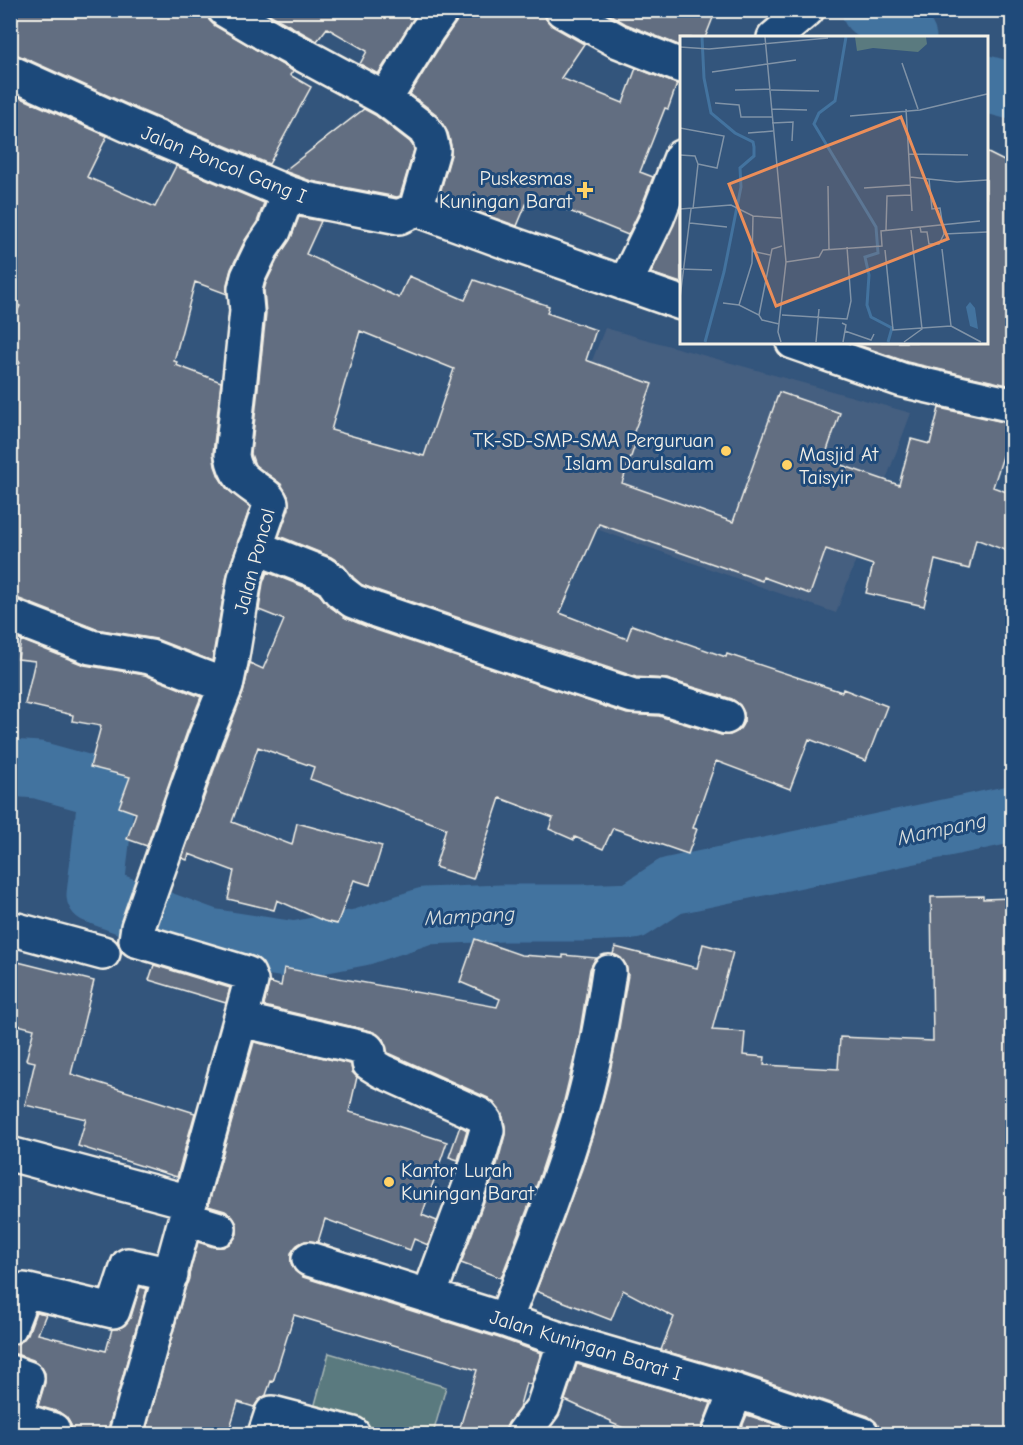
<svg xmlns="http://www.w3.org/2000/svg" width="1023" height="1445" viewBox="0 0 1023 1445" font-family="'Comic Neue',sans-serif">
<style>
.built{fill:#455f80}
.green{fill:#5a7a7f;stroke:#a7b6b4;stroke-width:1.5}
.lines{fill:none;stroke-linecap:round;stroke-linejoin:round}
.river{stroke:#43739f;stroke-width:57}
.building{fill:#626e81;stroke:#f4f1e8;stroke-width:1.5;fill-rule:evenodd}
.minor-casing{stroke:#f4f1e8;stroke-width:38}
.minor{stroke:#1f4a7a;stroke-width:33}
.poi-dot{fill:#ffd166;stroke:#1f4a7a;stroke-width:2}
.labels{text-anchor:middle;stroke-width:6;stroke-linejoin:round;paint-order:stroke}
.street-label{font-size:20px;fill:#f4f1e8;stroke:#1f4a7a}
.poi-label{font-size:20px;fill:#f4f1e8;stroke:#1f4a7a;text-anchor:end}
.water-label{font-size:21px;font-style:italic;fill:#d9dedd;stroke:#1f4a7a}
.inset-river{fill:none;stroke:#43739f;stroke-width:3}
.inset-road{fill:none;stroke:#8093a7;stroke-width:1.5}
.view{fill:#ec8e59;fill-opacity:0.15;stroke:#ec8e59;stroke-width:3}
.inset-edge{fill:none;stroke:#f4f1e8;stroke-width:3}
</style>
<rect width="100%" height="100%" fill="#33557c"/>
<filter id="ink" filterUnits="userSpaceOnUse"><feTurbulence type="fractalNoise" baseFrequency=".0167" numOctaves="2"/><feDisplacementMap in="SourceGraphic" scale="12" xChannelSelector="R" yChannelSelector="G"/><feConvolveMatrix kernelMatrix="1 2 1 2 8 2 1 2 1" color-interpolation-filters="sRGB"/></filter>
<g filter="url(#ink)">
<path class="built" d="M605,328L911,413L836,613L599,530L606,512L541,489Z"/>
<path class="green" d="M329,1353L446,1387L433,1434H364L311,1419Z"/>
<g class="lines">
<path class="river" d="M870,10L908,38
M986,84L1012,91
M10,768L38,770L107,789L95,895L209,937L294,950L362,937L425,916L502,913H582L633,911L671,886L1012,814"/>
</g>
<path class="building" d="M10,10H206L209,20L215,26L293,71L290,75L311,87L269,164L140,110L18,55L10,54Z
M262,10H419L378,74L360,64L367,51L327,28L317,41Z
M461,10H543L546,19L552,26L584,44L561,78L623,103L636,68L677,84L668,109L665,108L640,172L653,177L640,210L628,235L530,195L517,226L475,211L440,193L451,155V145L448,133L436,114L410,94L443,41L457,21Z
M602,10H716L705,38H681V46L626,24Z
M10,93L107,136L87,177L155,207L176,166L264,203L257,222L245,240L231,269L227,284V294L195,282L174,361L177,362L176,365L221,382L213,453L215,466L219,477L227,489L250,507L227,575L212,661L156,639L96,629L17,598H10V380L20,362L10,357V324L20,306L10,301Z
M364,109L375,115L410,142L413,146L414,150L400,196L397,197L311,181L284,171Z
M986,152L1012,165V386L907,362L850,342H986Z
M681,208V283L651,273Z
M299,217L321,221L306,254L399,298L409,276L465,300L474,280L549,306L547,313L596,330L586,360L652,384L632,437L637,439L622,483L733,522L779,392L840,413L824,459L899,485L911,439L930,444L939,408L1008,423H1012V429L993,487L1012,494V553L976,539L969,569L935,560L924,606L866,593L873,565L826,549L810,594L763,577L762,581L599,524L560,613L627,639L632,625L666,637V636L726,657L727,654L842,692L843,689L887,706L866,761L809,739L790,789L716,761L693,828L697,829L688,854L613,828L603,849L575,837L574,840L549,829L553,818L500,798L473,879L435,867L443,841H442L446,828L310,779L314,767L258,747L232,822L292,845L297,823L382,846L370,885L354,880L337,924L324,921L277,900L274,910L228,899L234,871L189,854L187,860L182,858L224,742L243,693L250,663L263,669L284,620L259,610L263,583L267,572L312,590L319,594L329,606L346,618L370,628L627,714L659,716L721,735H730L738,731L744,722V713L740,705L732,699L667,679L636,677L382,592L362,585L354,578L342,564L331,557L279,536L289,509L288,496L281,484L255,465L251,454L266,313L264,290L266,283L278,258L291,238ZM360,331L454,369L424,456L331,430Z
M21,640L84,665L145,675L201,697L188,729L147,846L127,839L136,813L119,807L130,777L90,767L101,726L72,721L73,715L25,704L35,661L18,659Z
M983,896V899L1012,898V1434H880V1430L876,1422L868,1416L742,1373L661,1350L674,1317L623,1290L611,1320L536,1291L582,1169L599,1115L608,1081L619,1028L628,975L626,965L621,958L613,954L615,947L697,968L703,944L733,952L712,1030L745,1032L743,1055L765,1057L764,1065L838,1069L840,1037L933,1041L931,897Z
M475,939L521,955L563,958V955L597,958L594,961L590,969L579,1038L563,1105L537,1184L501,1278L461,1263L495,1172L505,1135V1126L503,1117L494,1103L488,1098L391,1054L388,1053L383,1039L371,1031L264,1006L269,982L281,986L284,968L497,1007L500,999L460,982Z
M10,960L94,981L71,1074L195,1113L177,1177L78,1146L86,1119L25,1105L35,1062L26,1060L34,1029L10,1023Z
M154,965L230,988L226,1003L149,980Z
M254,1042L351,1064L352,1072L357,1077L349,1112L369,1117L447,1142L422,1215L437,1221L428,1245L414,1239L410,1250L325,1219L318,1242L305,1241L297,1245L291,1253V1263L295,1271L303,1277L499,1338L541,1353L531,1385L526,1383L519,1409L508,1423L505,1434H458L477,1370L294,1315L273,1382L271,1381L266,1395L259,1400L254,1407L238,1402L228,1434H145L198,1242L213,1247H223L232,1242L237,1234V1224L232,1216L225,1211L208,1206Z
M460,1126L467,1130L458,1160L449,1157Z
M140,1287L147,1289L108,1429V1434H71V1425L66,1417L59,1412L38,1406L45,1383V1373L41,1366L33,1360L16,1354H10V1345L22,1341L28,1334L36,1312L46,1314L38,1334L106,1351L112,1329H118L125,1325L131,1317Z
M577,1364L711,1403L702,1427L701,1434H639L611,1423V1421L565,1400Z
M747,1415L805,1434H739Z"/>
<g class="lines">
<g class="minor-casing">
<path id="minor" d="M225,10L272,38L385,99L424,129L430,138L433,150L416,209
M562,10L618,41L681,66
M774,38L807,10
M10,72L132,127L288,193L306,199L399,217L416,209L509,243L681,303
M385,99L427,31L442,10
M625,284L657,218L681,157
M793,342L902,380L1012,405
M255,547L321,573L332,580L340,591L353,601L376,610L568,675L633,696L662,697L726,717
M10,616L91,647L150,657L226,686
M10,928L103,953
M241,1020L367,1049L369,1052V1063L382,1071L480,1115L485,1121L487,1130L473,1177L429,1296
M10,1154L175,1198
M187,1219L219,1229
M309,1259L505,1320L565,1341L736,1391L862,1434
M505,1320C532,1251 560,1182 581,1110C594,1065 602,1019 609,972
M10,1327L24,1290L113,1311L128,1265L171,1275
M10,1372L27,1378L15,1418L53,1430
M126,1434L251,981L248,974L243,972L136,940L138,927L206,735L226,686L231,662L245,578L271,503C269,497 266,496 261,492C245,481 235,476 232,455L247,311L245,289L248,277L262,248L274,231L288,193
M265,1434L272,1413L353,1434
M523,1434L543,1407L565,1341
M719,1434L736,1391"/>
</g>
<use href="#minor" class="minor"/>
</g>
</g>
<g class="poi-dot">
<path d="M582 181h6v6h6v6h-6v6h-6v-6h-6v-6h6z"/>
<circle cx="726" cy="451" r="6"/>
<circle cx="787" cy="465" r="6"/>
<circle cx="389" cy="1182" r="6"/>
</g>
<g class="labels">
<g class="street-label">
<text transform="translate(224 164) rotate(22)" y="7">Jalan Poncol Gang I</text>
<text transform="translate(254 561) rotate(-75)" y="7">Jalan Poncol</text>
<text transform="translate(586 1345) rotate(17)" y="7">Jalan Kuningan Barat I</text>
</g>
<g class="poi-label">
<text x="572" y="185">Puskesmas<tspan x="572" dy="23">Kuningan Barat</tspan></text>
<text x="714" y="447">TK-SD-SMP-SMA Perguruan<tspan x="714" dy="23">Islam Darulsalam</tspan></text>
<text x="799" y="461" text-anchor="start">Masjid At<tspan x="799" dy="23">Taisyir</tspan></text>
<text x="401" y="1177" text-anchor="start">Kantor Lurah<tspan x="401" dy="23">Kuningan Barat</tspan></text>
</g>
<g class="water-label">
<text transform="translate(942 829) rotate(-12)" y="7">Mampang</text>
<text transform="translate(470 916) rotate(-3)" y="7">Mampang</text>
</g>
</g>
<g transform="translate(680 36)">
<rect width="308" height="308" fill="#33557c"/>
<path d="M175,1H246L247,8L238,16L193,12L177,15Z" fill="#5a7a7f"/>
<path d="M290,266L295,272L298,293L290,290L286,271Z" fill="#43739f"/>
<path class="inset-river" d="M22,1L24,42L31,77L55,97L73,106L74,111V120L60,132L61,151L44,236L25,306M166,1L155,65L139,77L134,88L196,191L198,217L185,221L189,239L187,269L191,281L212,292L208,306"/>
<path class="inset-road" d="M85,1L106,226L98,296L101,306M0,11L29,13L148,2M222,27L238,73M32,36L116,24M55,54L90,53M91,54L139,55M35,67L59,69L61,81H92M92,73L127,74M226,73L232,175M170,80L240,74L307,58M92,87L113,86L112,105M0,92L44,100L37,132L18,128M68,97L93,95M228,118L288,119M0,119L15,120L18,128L13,173M230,141L277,146L307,144M249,143L252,173L260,172L264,198L307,196M148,150L149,214M184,152L230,149M0,173L51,169L73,180L101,182M10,187L47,191M240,191L241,196H247L249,208H259L264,198M206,194L207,160L231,159M262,213L271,290M205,214L213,294L271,290M72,215L90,219M106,226L139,221L143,214L202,210L201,195L300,185M0,233L32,234M0,262L11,173M43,267L59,269L79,279L82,284L99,288M59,269L72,227L73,180M79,279L92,213L102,210M102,279L167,283L171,265L167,211M162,287L166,289L163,306M271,290L301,306M165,295L191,304L194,298M136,306L139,273M224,306L242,293L231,194"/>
<path class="view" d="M221,81L268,203L96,270L49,148Z"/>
<rect width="308" height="308" class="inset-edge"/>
</g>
<rect width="1023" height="1445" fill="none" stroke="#1f4a7a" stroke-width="36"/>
<rect x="18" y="18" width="987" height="1409" fill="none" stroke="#f4f1e8" stroke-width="2" filter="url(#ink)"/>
</svg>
